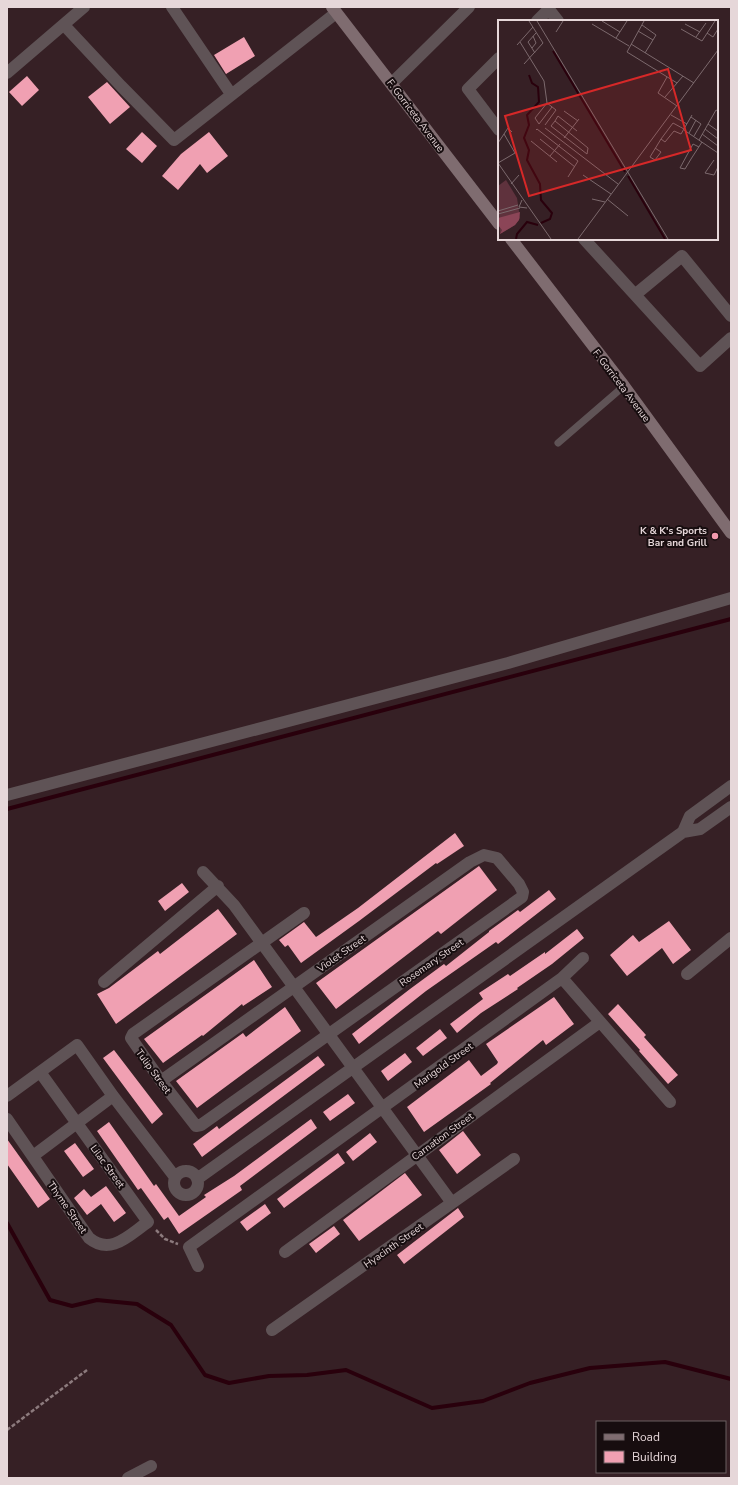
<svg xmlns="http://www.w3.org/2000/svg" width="738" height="1485" viewBox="0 0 738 1485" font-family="'Nunito Sans',sans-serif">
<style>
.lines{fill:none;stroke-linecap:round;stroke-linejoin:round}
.stream{stroke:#29000c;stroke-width:4}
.building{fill:#f0a0b2}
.path{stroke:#8c7a7d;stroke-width:2.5;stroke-dasharray:4 2;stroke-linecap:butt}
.lane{stroke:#5f5356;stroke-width:7}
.street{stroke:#5f5356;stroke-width:12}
.secondary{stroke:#7f6c70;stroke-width:12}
.poi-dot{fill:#f29aae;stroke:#170d0f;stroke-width:1.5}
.labels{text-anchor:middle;stroke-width:4;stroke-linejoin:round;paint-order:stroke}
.street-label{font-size:10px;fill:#e6d7d9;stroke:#170d0f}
.poi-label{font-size:10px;font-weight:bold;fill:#e6d7d9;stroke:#170d0f;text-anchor:end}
.inset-river{fill:none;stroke:#29000c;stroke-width:2}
.inset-road{fill:none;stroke:#7c696d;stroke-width:1}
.view{fill:#d62828;fill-opacity:0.15;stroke:#d62828;stroke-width:2}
.inset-edge{fill:none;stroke:#e6d7d9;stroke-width:2}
</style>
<rect width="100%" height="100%" fill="#362025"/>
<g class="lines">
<path class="stream" d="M7,809L731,619
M7,1223L50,1300L72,1306L97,1300L137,1304L171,1325L205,1375L229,1383L269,1376L307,1375L346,1370L432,1408L483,1401L530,1383L590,1368L665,1362L731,1379"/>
</g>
<path class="building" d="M244,37L255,56L226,74L214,55Z
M27,76L39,90L22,106L9,92Z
M107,82L130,107L110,124L88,97Z
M142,132L157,146L142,163L126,149Z
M209,132L228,156L207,173L200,164L178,190L162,176L181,154Z
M455,833L464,846L437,864L436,863L359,921L301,963L288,945L285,947L279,940L304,922L316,937L319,935L358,908Z
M479,866L497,890L441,934L438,931L336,1009L316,983Z
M182,883L189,892L165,911L158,901Z
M549,890L556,899L498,944L496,942L426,991L359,1044L352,1034L410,989L444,964L446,966L489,932V931L518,910L520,912Z
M218,909L237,934L116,1024L97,994L109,988L158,951L160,954Z
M669,921L691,950L673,964L662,948L627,976L610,955L633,935L639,942Z
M577,929L584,938L552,964L517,988L518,989L481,1013L457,1033L450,1024L483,999L479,993L508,974L510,976L545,952V954Z
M254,960L272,987L243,1006L242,1004L203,1036L202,1035L163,1063L144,1039Z
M554,997L574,1024L546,1045L543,1040L490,1083L491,1084L424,1132L407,1107L469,1060L481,1076L497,1064L498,1062L486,1044Z
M618,1004L646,1035L644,1037L678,1075L668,1084L639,1051L640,1050L608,1014Z
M285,1007L301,1031L197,1108L176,1081L243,1033L246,1037Z
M440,1029L447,1038L423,1056L416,1048Z
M114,1050L163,1114L152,1124L103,1058Z
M405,1053L412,1062L388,1081L381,1071Z
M318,1056L325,1065L202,1157L193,1144L217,1126L219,1129Z
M348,1094L355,1103L330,1121L323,1112Z
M311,1119L317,1128L240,1186L242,1190L179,1234L168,1217L164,1220L141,1188L138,1190L97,1131L109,1122L154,1186L156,1184L179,1216L206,1197L204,1195L234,1176Z
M463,1131L481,1155L457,1174L439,1150Z
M370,1133L377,1142L353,1161L346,1152Z
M7,1139L50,1199L38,1208L7,1164Z
M75,1143L94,1169L83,1177L64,1151Z
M338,1153L345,1163L284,1208L277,1199Z
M405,1173L422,1195L359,1241L343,1220Z
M106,1186L126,1213L114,1222L101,1204L87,1215L74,1198L84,1189L91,1197Z
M265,1204L271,1213L247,1231L240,1222Z
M458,1208L464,1217L404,1264L397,1255Z
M334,1226L340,1234L316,1253L309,1244Z"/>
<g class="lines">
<path class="path" d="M156,1230L165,1239L178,1244
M7,1430L87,1370"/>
<path class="lane" d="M558,443L624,386"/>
<path class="street" d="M172,7L231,94
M547,7L558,21
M537,21L549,9
M64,25L121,86L174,140L336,13
M499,58L468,89L499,130
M7,73L84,7
M392,83L469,7
M584,239L700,366L731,338
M636,294L682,256L731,316
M7,795L508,663L731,598
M683,832L690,816L731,786
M203,872L234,905L452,1203
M687,974L731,938
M562,978L583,958
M104,982L218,886
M161,1081L470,862L484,855L497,858L519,884L523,892L522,897L201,1125L196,1126L161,1081L131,1038L133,1034L304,913
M7,1096L77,1045L113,1096L175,1177
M7,1119L89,1238C111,1256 129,1235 148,1222L40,1072
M33,1156L113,1096
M174 1183a12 12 0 1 1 24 0a12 12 0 1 1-24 0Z
M197,1179L683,832L700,829L731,807
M285,1252L600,1022
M198,1266L189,1247L562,978L670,1102
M272,1330L514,1159
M128,1478L151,1466"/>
<path class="secondary" d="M332,7L499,224
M511,239L624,386L731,533"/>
</g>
<circle class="poi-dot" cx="715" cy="536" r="4"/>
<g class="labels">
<g class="street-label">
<text transform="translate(416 115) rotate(53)" y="4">F. Gorriceta Avenue</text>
<text transform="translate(622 385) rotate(53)" y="4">F. Gorriceta Avenue</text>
<text transform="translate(341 953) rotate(-35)" y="4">Violet Street</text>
<text transform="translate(431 962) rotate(-35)" y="4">Rosemary Street</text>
<text transform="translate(443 1065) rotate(-36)" y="4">Marigold Street</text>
<text transform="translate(154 1071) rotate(54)" y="4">Tulip Street</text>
<text transform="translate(442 1136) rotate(-36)" y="4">Carnation Street</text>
<text transform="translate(108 1166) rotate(54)" y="4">Lilac Street</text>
<text transform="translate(68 1207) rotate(55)" y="4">Thyme Street</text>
<text transform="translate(393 1245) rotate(-35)" y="4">Hyacinth Street</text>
</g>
<g class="poi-label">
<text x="707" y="534">K &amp; K's Sports<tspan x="707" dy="12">Bar and Grill</tspan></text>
</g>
</g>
<g transform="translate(498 20)">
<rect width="220" height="220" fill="#362025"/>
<path d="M8,160L19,178L22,198L17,205L2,214L0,166Z" fill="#5f323d"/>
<path d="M22,192L21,200L17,205L2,214L4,210L0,205V198Z" fill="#8b4557"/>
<path class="inset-river" d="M55,31L127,152M31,55L34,63L40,67L41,82L29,95L31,105L26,118L31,130L29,140L42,164L43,180L54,193L52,199L43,203M130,156L167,219M18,219L19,214L29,202L40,205"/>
<path class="inset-road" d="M39,1L170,219M104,1L122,12M146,1L129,32L179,63M94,4L131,26M187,4L202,12M144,5L158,15L147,33M183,9L204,21L217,1M140,11L155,20M58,12L65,1M209,13L215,17L220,9M198,17L208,3M118,18L129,1M22,22L46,61L49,83L58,90L47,105M133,24L196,63M19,25L35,7M34,28L38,23L35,16M37,33L30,22L38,13M26,44L45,23L31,1M169,57L160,73L179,86M167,77L185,56M49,83L37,98L41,104L54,87M66,91L80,101M173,95L189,104M193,97L203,104L196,116M57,101L90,128L89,134L53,106L57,101L60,96L79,111M210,104L220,111M47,108L120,164M207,109L220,119M38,110L39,109L80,141L70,157M186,110L220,133M191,113L198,100M204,114L220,126M66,118L81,99M42,119L77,147M163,119L167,122L176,111L183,114L194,95M201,120L218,90L220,91M33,121L59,142M0,123L10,108L14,112M201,127L195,124L182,148L187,149L193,139L204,122M157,128L163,132L157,140L152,137L163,119L175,103L186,109M52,136L62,124M216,140L207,153L216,155L220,147M0,143L17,133L6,114M0,143L53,219M85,155L113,174M13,164L21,155M94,179L107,182M109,179L130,196M24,180L21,187L29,188M0,191L20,185M0,194L22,188M80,219L220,30"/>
<path class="view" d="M170,49L193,130L31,176L7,96Z"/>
<rect width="220" height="220" class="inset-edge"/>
</g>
<rect width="738" height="1485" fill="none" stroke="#e6d7d9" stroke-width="16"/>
<rect x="596" y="1421" width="130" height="52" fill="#170d0f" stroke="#6a5e60"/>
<rect x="604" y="1434" width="20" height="6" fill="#7f6c70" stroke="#6a5e60"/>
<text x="632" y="1441" font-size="12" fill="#e6d7d9">Road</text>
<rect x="604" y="1451" width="20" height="12" fill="#f0a0b2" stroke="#6a5e60"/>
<text x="632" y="1461" font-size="12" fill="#e6d7d9">Building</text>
</svg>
